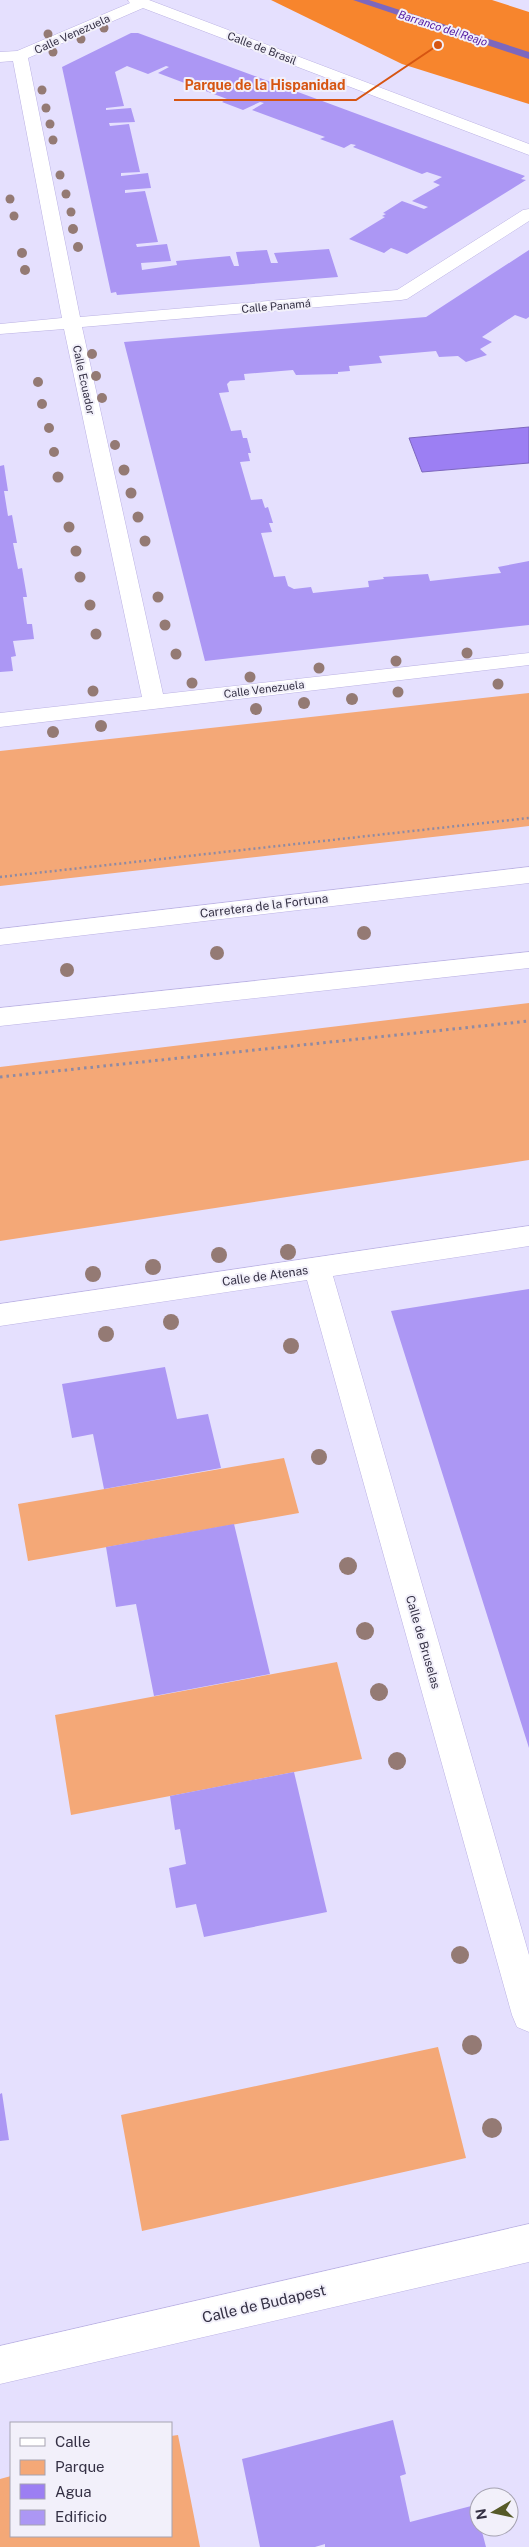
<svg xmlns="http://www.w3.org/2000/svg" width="529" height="2547" viewBox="0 0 529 2547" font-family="'Public Sans',sans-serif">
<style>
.green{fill:#f4a877}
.forest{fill:#f7852d}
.water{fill:#9c7ff3;stroke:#7d67be}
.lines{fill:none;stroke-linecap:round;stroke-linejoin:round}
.stream{fill:#7d67be;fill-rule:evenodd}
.building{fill:#ac97f4}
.street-casing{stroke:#bbb2e3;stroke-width:1}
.primary-casing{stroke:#bbb2e3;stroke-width:1}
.path-far1{stroke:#8f8aa3;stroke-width:2.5;stroke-dasharray:2 3;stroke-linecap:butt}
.path{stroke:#8f8aa3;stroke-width:3;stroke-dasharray:2.5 4;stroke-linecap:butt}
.street{fill:#fff;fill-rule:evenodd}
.primary{fill:#fff;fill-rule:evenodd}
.tree{fill:#947a74}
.labels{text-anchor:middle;stroke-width:4;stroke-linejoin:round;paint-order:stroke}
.far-water-label{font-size:11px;font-style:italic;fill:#5016a1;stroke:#f2f0fa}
.far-street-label{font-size:11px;fill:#343044;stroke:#f2f0fa}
.street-label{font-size:12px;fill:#343044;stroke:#f2f0fa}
.near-street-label{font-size:15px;fill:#343044;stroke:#f2f0fa}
.leader{fill:none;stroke:#d65512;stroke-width:2}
.callout-dot{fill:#d65512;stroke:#f2f0fa;stroke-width:2}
.callout-label{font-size:14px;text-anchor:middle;font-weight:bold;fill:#d65512;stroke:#f2f0fa;stroke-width:4;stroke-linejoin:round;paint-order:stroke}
</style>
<rect width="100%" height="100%" fill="#e5e0fe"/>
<path class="green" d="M529,693V826L0,886V751Z
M529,1003V1160L0,1241V1067Z
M284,1458L299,1513L28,1561L18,1504Z
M337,1662L362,1759L71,1815L55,1715Z
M438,2047L466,2158L142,2231L121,2115Z
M178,2435L200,2547H0V2479L11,2476V2536H171V2436Z"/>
<path class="forest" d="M271,0H492L529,12V104L402,64Z"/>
<path class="water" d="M529,427V463L422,472L409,438Z"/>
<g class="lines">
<path class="stream" d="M353,0H369L529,52V59Z"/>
</g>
<path class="building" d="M131,33H138L525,176L521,179L526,180L407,254L391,248L384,253L349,239L385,217L382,216L386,214L383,213L402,201L424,209L428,207L412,201L440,185L433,182L442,177L427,172L422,174L353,147L356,145L351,144L344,148L320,139L325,137L252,110L264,103L260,102L243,110L222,102L227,99L158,73L169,67L166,66L148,74L127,66L115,72L124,106L106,108V110L131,108L135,122L109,123L110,126L129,124L140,172L121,173V176L148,173L151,188L125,190V193L145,191L158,242L136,244L137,247L167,244L171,261L141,263L142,270L177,265L176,261L230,256L234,266H239L236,252L267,250L271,263H278L274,253L329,249L338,277L117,295L116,292L111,293L62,67Z
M529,250V317L526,319L515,315L482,337L492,342L480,349L487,355L466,362L458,356L439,357L436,351L379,356L382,363L349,366L350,371L338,372V374L296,375L293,370L244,374L245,380L230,381L227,384L229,392L219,393L231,431L241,430L243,438H247L251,453H248L250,461L240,462L251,500L262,499L265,508L268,507L273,523H269L272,532L261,533L274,577L285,576L288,586L294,589L311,587L313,593L369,587L368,581L384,579L383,577L428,574L430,581L501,573L498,567L529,561V625L205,661L124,342L426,317Z
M4,465L8,491H4L8,516L12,515L17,543H13L18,569L22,568L27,597H23L27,624H32L34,639L13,641L16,656L11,657L13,671L0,672V466Z
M529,1289V1748L391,1311Z
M165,1367L177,1419L208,1414L221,1468L104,1489L93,1434L72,1438L62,1384Z
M234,1524L270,1674L154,1696L136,1604L116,1607L106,1547Z
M294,1772L327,1912L204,1937L196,1904L176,1908L169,1868L186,1864L180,1829L175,1830L170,1796Z
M2,2093L9,2140L0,2141V2094Z
M393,2420L406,2474L400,2476L410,2522L475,2505L486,2547H325V2544L315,2547H260L242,2459Z"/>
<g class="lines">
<g class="street-casing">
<path id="street" d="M128,0H149L529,144V155L143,8L28,58L80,317L397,290L523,210L529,209V221L407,299L401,300L82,327L163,694L529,653V665L0,727V713L142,697L64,329L0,334V324L62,318L13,61L0,62V52L17,51L130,3Z
M529,1226V1246L333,1276L529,1955V2032L517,2027L512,2015L307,1280L0,1326V1304Z
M529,2224V2262L0,2384V2346Z"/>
</g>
<g class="primary-casing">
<path id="primary" d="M529,867V883L0,945V929Z
M529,952V968L0,1026V1008Z"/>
</g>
<path class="path-far1" d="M0,877L529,818"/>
<path class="path" d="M0,1077L529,1021"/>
<use href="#street" class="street"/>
<use href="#primary" class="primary"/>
</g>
<g class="tree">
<circle cx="104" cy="28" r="4.5"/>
<circle cx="48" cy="34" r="4.5"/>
<circle cx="81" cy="39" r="4.5"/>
<circle cx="53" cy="52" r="4.5"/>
<circle cx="42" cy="90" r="4.5"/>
<circle cx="46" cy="108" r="4.5"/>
<circle cx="50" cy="124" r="4.5"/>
<circle cx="53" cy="140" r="4.5"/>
<circle cx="60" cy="175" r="4.5"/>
<circle cx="66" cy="194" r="4.5"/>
<circle cx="10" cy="199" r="4.5"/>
<circle cx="71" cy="212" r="4.5"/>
<circle cx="14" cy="216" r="4.5"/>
<circle cx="73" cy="229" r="5"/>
<circle cx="78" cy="247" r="5"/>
<circle cx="22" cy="253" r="5"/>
<circle cx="25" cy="270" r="5"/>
<circle cx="92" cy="354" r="5"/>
<circle cx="96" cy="376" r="5"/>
<circle cx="38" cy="382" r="5"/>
<circle cx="102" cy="398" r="5"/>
<circle cx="42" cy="404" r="5"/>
<circle cx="49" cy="428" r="5"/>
<circle cx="115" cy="445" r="5"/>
<circle cx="54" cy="452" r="5"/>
<circle cx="124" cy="470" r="5.5"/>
<circle cx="58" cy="477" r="5.5"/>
<circle cx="131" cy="493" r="5.5"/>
<circle cx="138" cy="517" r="5.5"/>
<circle cx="69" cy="527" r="5.5"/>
<circle cx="145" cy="541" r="5.5"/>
<circle cx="76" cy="551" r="5.5"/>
<circle cx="80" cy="577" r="5.5"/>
<circle cx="158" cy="597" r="5.5"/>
<circle cx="90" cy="605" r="5.5"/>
<circle cx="165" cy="625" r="5.5"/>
<circle cx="96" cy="634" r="5.5"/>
<circle cx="467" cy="653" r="5.5"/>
<circle cx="176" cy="654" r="5.5"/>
<circle cx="396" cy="661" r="5.5"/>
<circle cx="319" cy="668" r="5.5"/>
<circle cx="250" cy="677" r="5.5"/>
<circle cx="192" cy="683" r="5.5"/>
<circle cx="498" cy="684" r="5.5"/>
<circle cx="93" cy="691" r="5.5"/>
<circle cx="398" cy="692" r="5.5"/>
<circle cx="352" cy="699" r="6"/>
<circle cx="304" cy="703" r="6"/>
<circle cx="256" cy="709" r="6"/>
<circle cx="101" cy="726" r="6"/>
<circle cx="53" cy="732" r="6"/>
<circle cx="364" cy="933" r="7"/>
<circle cx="217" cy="953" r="7"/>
<circle cx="67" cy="970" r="7"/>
<circle cx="288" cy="1252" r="8"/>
<circle cx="219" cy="1255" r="8"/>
<circle cx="153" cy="1267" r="8"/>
<circle cx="93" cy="1274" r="8"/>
<circle cx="171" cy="1322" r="8"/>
<circle cx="106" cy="1334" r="8"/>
<circle cx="291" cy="1346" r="8"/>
<circle cx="319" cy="1457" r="8"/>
<circle cx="348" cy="1566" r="9"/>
<circle cx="365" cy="1631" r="9"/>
<circle cx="379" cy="1692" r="9"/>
<circle cx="397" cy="1761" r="9"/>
<circle cx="460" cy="1955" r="9"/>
<circle cx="472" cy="2045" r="10"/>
<circle cx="492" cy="2128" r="10"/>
</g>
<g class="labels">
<g class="far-water-label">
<text transform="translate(443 28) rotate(18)" y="4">Barranco del Reajo</text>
</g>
<g class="far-street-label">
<text transform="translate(72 34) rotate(-24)" y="4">Calle Venezuela</text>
<text transform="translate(262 48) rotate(21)" y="4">Calle de Brasil</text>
<text transform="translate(276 306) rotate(-5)" y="4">Calle Panamá</text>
<text transform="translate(84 380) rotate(78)" y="4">Calle Ecuador</text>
<text transform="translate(264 689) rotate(-7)" y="4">Calle Venezuela</text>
</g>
<g class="street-label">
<text transform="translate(264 906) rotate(-7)" y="4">Carretera de la Fortuna</text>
<text transform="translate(265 1276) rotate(-8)" y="4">Calle de Atenas</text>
<text transform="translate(423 1642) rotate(74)" y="4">Calle de Bruselas</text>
</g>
<g class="near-street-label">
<text transform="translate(264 2304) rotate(-13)" y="5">Calle de Budapest</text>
</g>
</g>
<path class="leader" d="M438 45L356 100H174"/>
<circle class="callout-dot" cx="438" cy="45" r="5"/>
<g class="callout-label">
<text x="265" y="90">Parque de la Hispanidad</text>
</g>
<rect x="10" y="2422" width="162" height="115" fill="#f2f0fa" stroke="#a6a3b1"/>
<rect x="20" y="2438" width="25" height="8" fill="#ffffff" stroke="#a6a3b1"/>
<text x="55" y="2447" font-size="15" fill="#343044">Calle</text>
<rect x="20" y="2460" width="25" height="15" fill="#f4a877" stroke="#a6a3b1"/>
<text x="55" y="2472" font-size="15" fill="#343044">Parque</text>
<rect x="20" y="2484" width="25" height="15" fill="#9c7ff3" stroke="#a6a3b1"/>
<text x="55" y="2497" font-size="15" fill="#343044">Agua</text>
<rect x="20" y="2510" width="25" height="15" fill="#ac97f4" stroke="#a6a3b1"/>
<text x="55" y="2522" font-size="15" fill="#343044">Edificio</text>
<g transform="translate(494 2512) rotate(261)"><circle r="24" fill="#f2f0fa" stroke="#a6a3b1"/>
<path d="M0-4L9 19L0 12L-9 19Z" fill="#565a28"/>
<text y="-8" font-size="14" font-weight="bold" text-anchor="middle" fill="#343044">N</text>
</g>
</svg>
